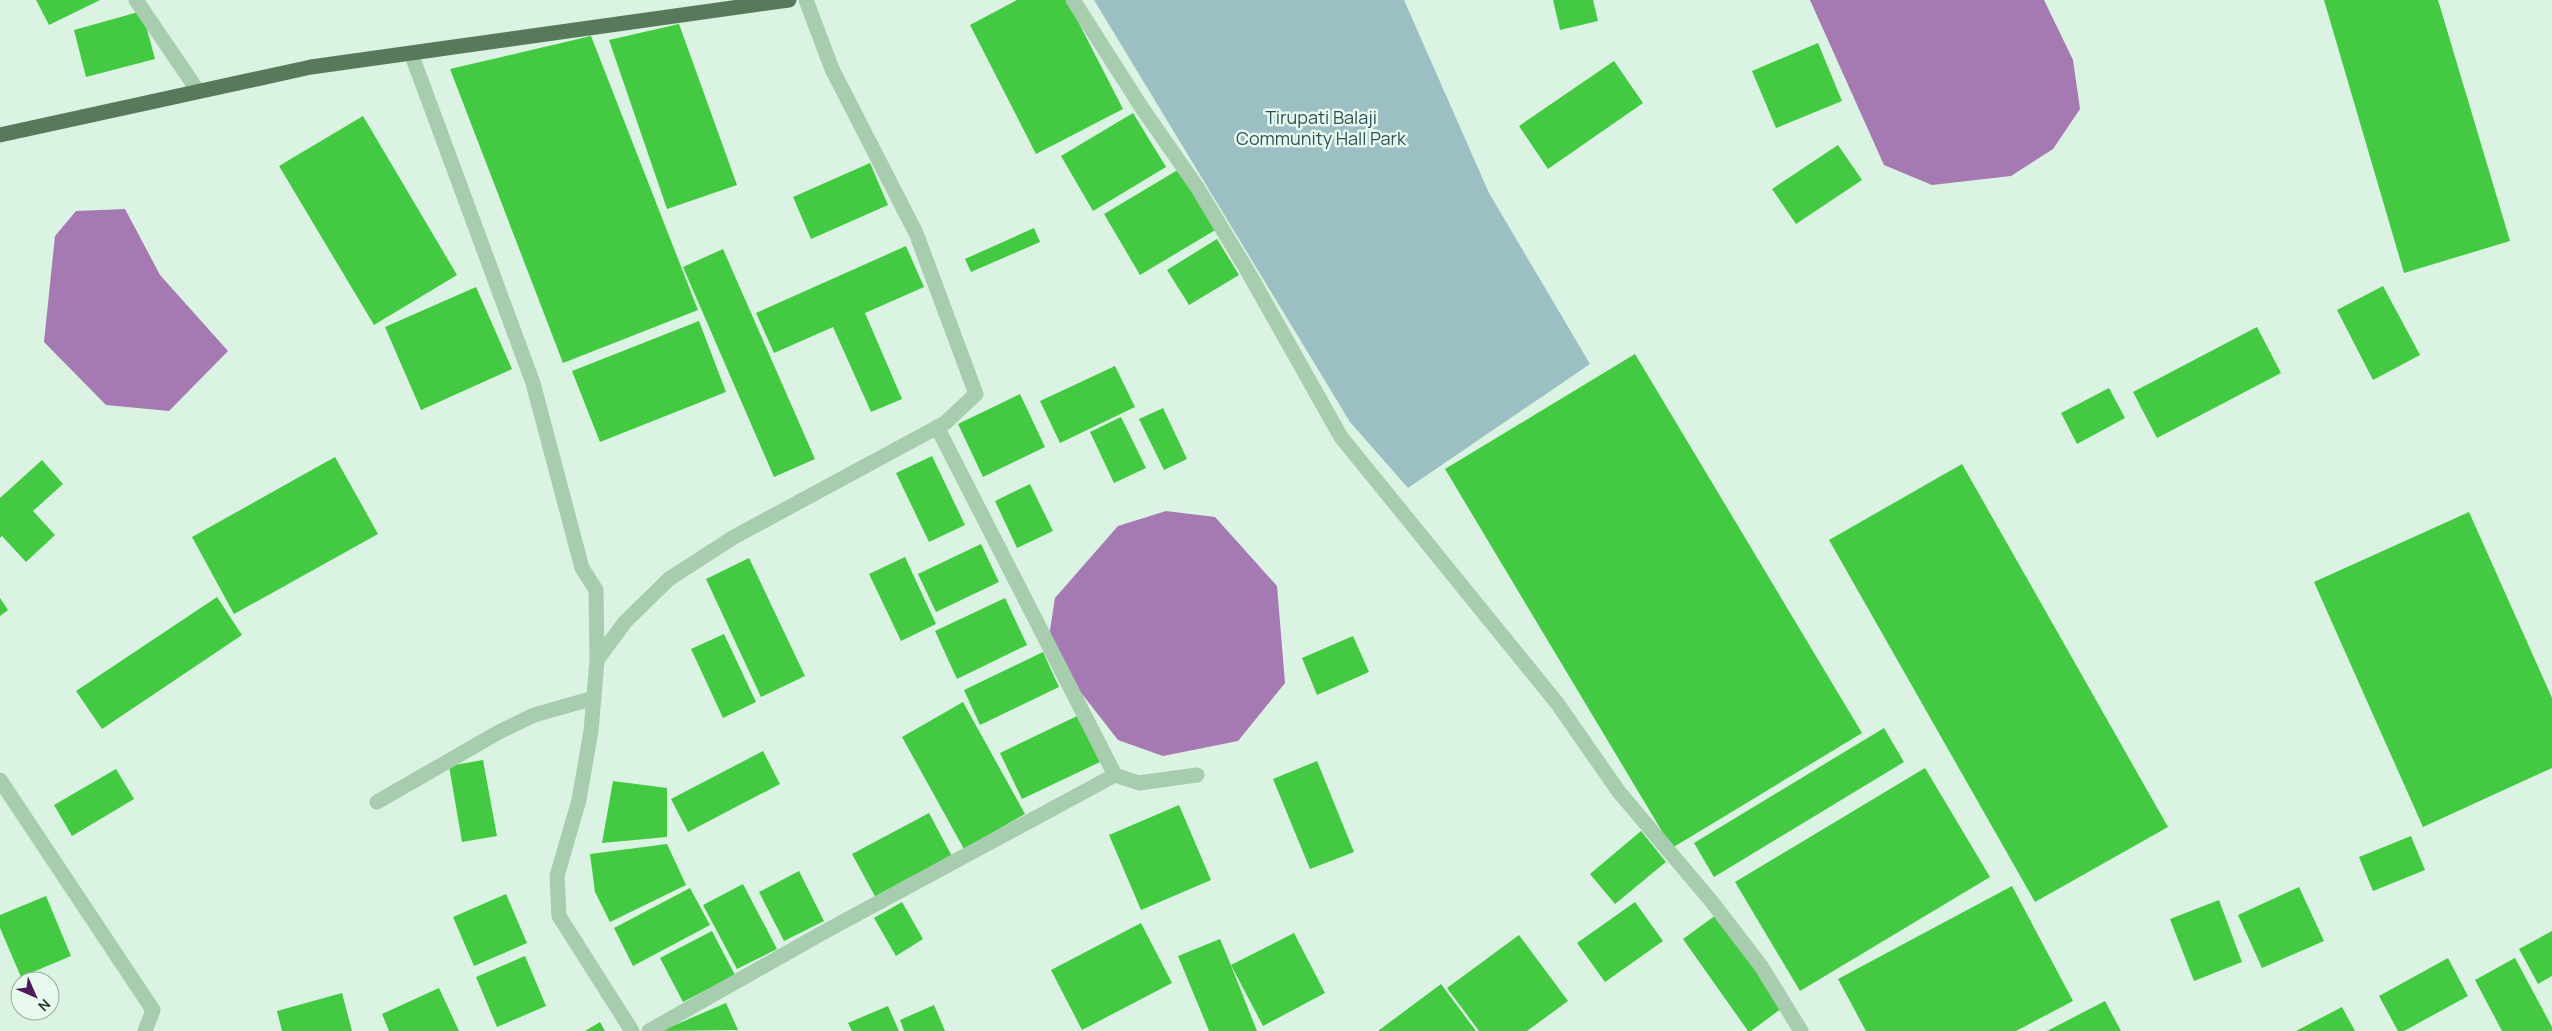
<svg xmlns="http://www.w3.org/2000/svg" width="2552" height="1031" viewBox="0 0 2552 1031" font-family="Manrope,sans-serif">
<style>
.green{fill:#9bbfc3}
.water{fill:#a579b1}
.building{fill:#43ca42}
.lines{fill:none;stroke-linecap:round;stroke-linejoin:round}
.minor{stroke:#a7ccae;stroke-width:15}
.major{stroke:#587a5b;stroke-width:15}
.labels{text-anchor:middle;stroke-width:5;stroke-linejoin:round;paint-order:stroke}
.park-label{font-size:18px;fill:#2a5257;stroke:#e8faed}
</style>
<rect width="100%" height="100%" fill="#dbf3e2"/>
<path class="green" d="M1094,0H1404L1489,193L1590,364L1408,488L1350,422Z"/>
<path class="water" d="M1810,0H2044L2073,60L2080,109L2053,149L2011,176L1932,185L1884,165Z
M125,209L160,275L228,351L169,411L106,405L44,342L55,236L76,211Z
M1166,511L1215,517L1277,586L1285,683L1238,741L1163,756L1118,740L1047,649L1055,598L1118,526Z"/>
<path class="building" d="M36,0H100L49,25Z
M1017,0H1067L1123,109L1036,154L970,25Z
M1553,0H1593L1598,21L1560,30Z
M2324,0H2438L2510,241L2404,273Z
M142,11L155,59L86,77L74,30Z
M679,24L737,185L667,209L609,40Z
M591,36L698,310L563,363L450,69Z
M1818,43L1842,101L1776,128L1752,71Z
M1614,61L1643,103L1548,169L1519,126Z
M1133,113L1166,167L1093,211L1061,156Z
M363,116L457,275L374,325L279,166Z
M1838,145L1862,180L1796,224L1772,189Z
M870,163L888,205L811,239L793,197Z
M1181,168L1217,229L1140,275L1104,214Z
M1034,228L1040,242L971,272L965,259Z
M1217,239L1239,275L1189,305L1167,270Z
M906,246L924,287L865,313L902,399L871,412L833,327L774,353L756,313Z
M723,249L815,459L774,477L683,267Z
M2383,286L2420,355L2373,380L2337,310Z
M476,287L512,369L421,410L385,327Z
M699,321L726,392L600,442L572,371Z
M2257,327L2281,373L2157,438L2133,392Z
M1635,354L1862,733L1672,848L1445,469Z
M1115,366L1135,407L1060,443L1040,401Z
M2109,388L2125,418L2077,444L2061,413Z
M1020,394L1045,447L983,477L958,424Z
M1163,408L1187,459L1164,470L1139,419Z
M1121,417L1146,468L1114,483L1090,432Z
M932,456L965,525L929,542L896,473Z
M335,457L378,534L234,614L192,537Z
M42,460L63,484L33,511L55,535L26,562L2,536L0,538V498Z
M1962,464L2168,827L2035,902L1829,540Z
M1030,484L1053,531L1017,548L995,501Z
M2469,512L2552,698V768L2423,827L2314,582Z
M981,544L999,582L936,612L918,574Z
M905,557L936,624L901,641L869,574Z
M749,558L805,676L761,697L706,579Z
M217,597L242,635L102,729L76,691Z
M0,598L8,610L0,616Z
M1005,598L1027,645L957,679L935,631Z
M724,634L756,702L723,718L691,649Z
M1353,636L1369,672L1317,695L1302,658Z
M1043,652L1059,687L980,725L964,690Z
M963,702L1025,814L964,849L902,737Z
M1077,716L1100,762L1022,799L1000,753Z
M1884,728L1904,762L1714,877L1694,843Z
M763,751L780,784L688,832L671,799Z
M483,760L497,836L462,842L449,766Z
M1317,761L1354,852L1310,869L1273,779Z
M1925,768L1990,877L1800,991L1735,882Z
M116,769L134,799L72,836L54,805Z
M613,781L667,788V837L602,843Z
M1179,805L1211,880L1141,910L1109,835Z
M929,813L954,860L877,900L852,854Z
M1641,831L1666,862L1615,904L1590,874Z
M2411,836L2425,870L2373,891L2359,857Z
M667,844L686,885L610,922L595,892L590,854Z
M799,871L824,921L784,941L759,892Z
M743,884L777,949L737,969L703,905Z
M2012,886L2073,1001L2016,1031H1866L1838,979Z
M2299,887L2324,941L2262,968L2238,915Z
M690,888L710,925L633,966L614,928Z
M506,894L527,943L474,966L453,917Z
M46,896L71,956L21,977L0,928V915Z
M2219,900L2242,962L2194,981L2170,919Z
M902,902L923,939L896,956L874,918Z
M1635,902L1663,941L1605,982L1577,943Z
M1716,915L1782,1008L1751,1031H1748L1683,939Z
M1141,923L1172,983L1082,1030L1051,970Z
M712,931L735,975L683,1002L660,958Z
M2552,931V976L2538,984L2519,949Z
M1294,933L1325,993L1263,1026L1231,965Z
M1519,935L1568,1001L1527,1031H1479L1447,988Z
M1220,939L1230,963L1257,1031H1209L1178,956Z
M525,956L546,1006L497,1027L476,977Z
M2448,958L2468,996L2404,1031H2398L2379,996Z
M2515,958L2552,1027V1031H2502L2475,980Z
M1441,984L1476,1031H1378Z
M439,988L459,1031H389L382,1014Z
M342,993L352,1031H282L277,1011Z
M2105,1001L2121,1031H2047Z
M726,1003L738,1030L661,1031Z
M934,1005L945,1031H904L900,1020Z
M888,1006L899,1031H852L848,1023Z
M2342,1007L2355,1031H2296Z
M600,1022L605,1031H585Z"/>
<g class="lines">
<path class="minor" d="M136,0L198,91
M1073,0L1142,108L1197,187L1247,270L1341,437L1557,703L1619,792L1712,902L1761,966L1801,1031
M411,53L533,383L582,568L596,590L597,660
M937,427L1115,775L1139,783L1197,775
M0,780L153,1010L145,1031
M377,802L499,732L534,715L594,698
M632,1031L559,916L557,876L579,800L591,731L597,660L625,622L669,579L734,537L945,423L976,394L916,233L832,69L806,0
M649,1031L824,932L1115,775"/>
<path class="major" d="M0,135L311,67L789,0"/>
</g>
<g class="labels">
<g class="park-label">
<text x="1321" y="124">Tirupati Balaji<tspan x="1321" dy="21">Community Hall Park</tspan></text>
</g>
</g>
<g transform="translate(35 996) rotate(135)"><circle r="24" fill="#e8faed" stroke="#9bac9f"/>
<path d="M0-4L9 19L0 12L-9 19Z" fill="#4f1c5b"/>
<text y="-8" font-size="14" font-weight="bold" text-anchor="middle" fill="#283829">N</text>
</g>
</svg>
